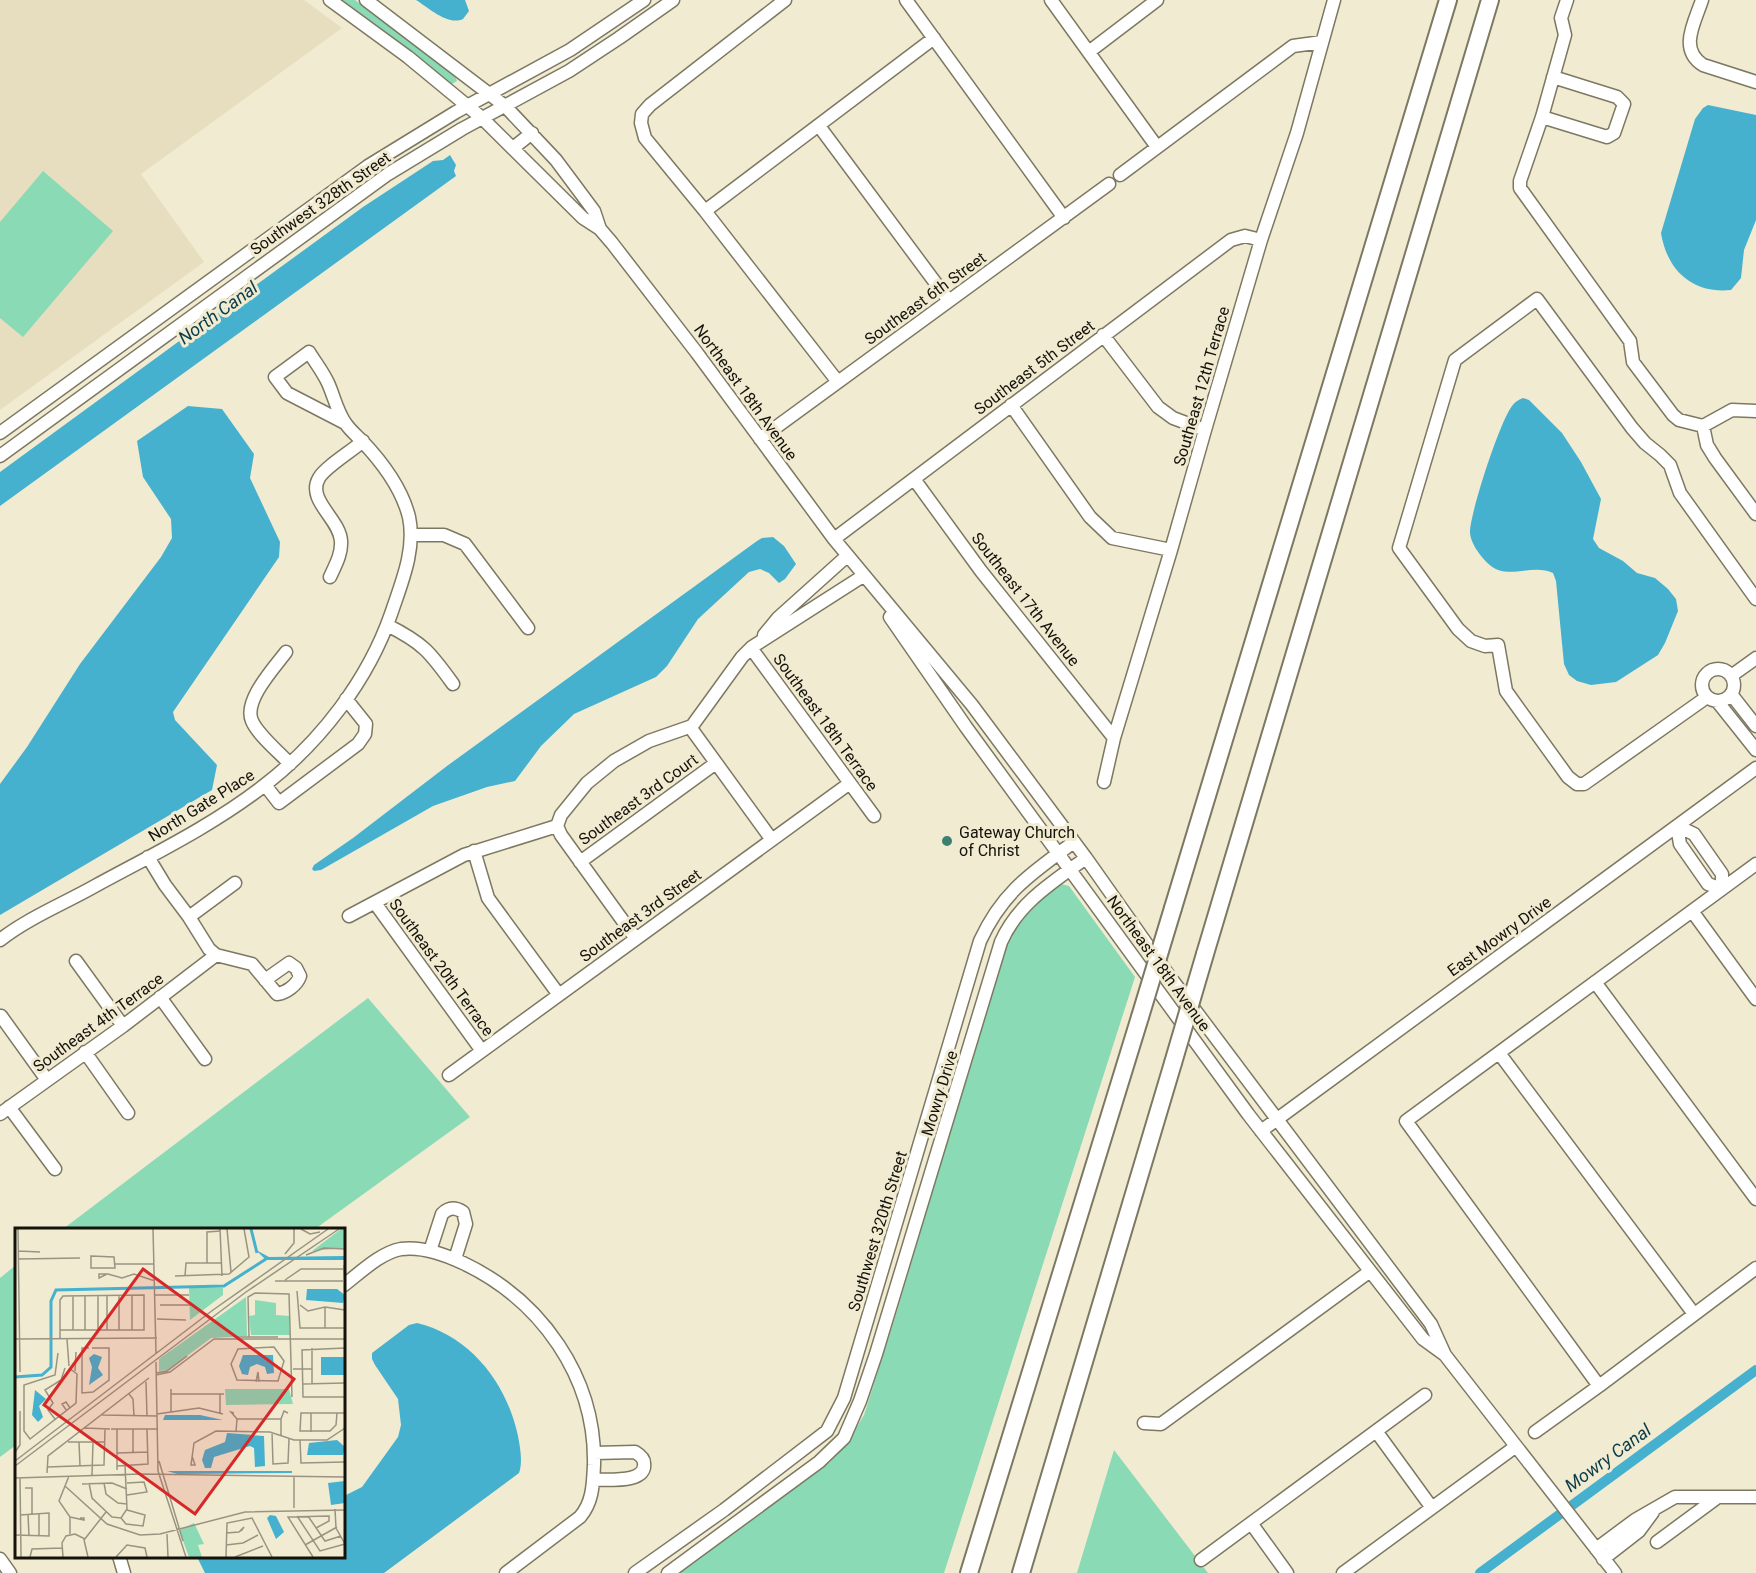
<svg xmlns="http://www.w3.org/2000/svg" width="1756" height="1573" viewBox="0 0 1756 1573" font-family="Roboto,sans-serif">
<style>
.built{fill:#e6debe}
.green{fill:#89dab5}
.water{fill:#45b1ce}
.lines{fill:none;stroke-linecap:round;stroke-linejoin:round}
.canal{stroke:#45b1ce;stroke-width:10}
.minor-casing{stroke:#7d7862;stroke-width:15}
.highway-casing{stroke:#7d7862;stroke-width:20}
.minor{stroke:#fff;stroke-width:12}
.highway{stroke:#fff;stroke-width:16}
.highway-bridge-casing{stroke:#7d7862;stroke-width:20;stroke-linecap:butt}
.highway-bridge{stroke:#fff;stroke-width:16}
.poi-dot{fill:#3d7f70;stroke:#f1ebd2;stroke-width:2}
.labels{text-anchor:middle;stroke-width:6;stroke-linejoin:round;paint-order:stroke}
.street-label{font-size:16px;fill:#14120a;stroke:#f1ebd2}
.poi-label{font-size:16px;fill:#14120a;stroke:#f1ebd2;text-anchor:start}
.water-label{font-size:18px;font-style:italic;fill:#0b3c49;stroke:#f1ebd2}
.inset-river{fill:none;stroke:#45b1ce;stroke-width:3}
.inset-road{fill:none;stroke:#999482;stroke-width:1.5}
.view{fill:#d62828;fill-opacity:0.15;stroke:#d62828;stroke-width:3}
.inset-edge{fill:none;stroke:#14120a;stroke-width:3}
</style>
<rect width="100%" height="100%" fill="#f1ebd2"/>
<path class="built" d="M0,0H304L342,28L141,174L204,262L0,410Z"/>
<path class="green" d="M340,0H355L454,73L457,81L452,84L449,83L408,50Z
M43,171L113,231L23,337L0,318V222Z
M1061,884L1069,886L1135,977L944,1573H678L829,1463L844,1448L864,1415L893,1324L1006,945C1017,922 1036,895 1061,884Z
M368,998L470,1117L315,1229H63Z
M16,1265V1445L0,1457V1278Z
M1114,1450L1208,1573H1077Z"/>
<path class="water" d="M416,0H465L469,11L463,19C448,26 429,8 416,0Z
M1708,105L1756,115V220L1744,250L1741,278L1731,290C1692,294 1667,270 1661,233L1695,119L1703,108Z
M450,155L456,165L454,171L456,176L0,506V472L363,207L433,161L443,160Z
M1523,398L1529,400L1562,433L1581,462L1601,499L1593,539L1599,548L1623,561L1637,573L1655,578L1668,589L1676,599L1678,611L1665,643L1658,655L1616,682L1591,685L1577,681L1569,675L1564,664L1556,581L1553,573C1533,563 1508,580 1491,566C1482,559 1470,543 1470,532C1470,513 1500,421 1512,406C1515,402 1518,400 1523,398Z
M188,406L222,409L254,454L250,478L280,542L279,557L173,712L175,720L217,765L212,790L0,915V784L27,747L80,664L161,557L172,538L171,519L143,477L137,441Z
M773,537L784,546L796,564L785,579L779,583L769,573L760,569L749,572L698,619L667,666L656,677L574,714L541,746L515,781L487,787L433,806L321,870L314,871L312,869L314,865L353,838L447,766L757,541L762,538Z
M417,1323C471,1336 507,1384 518,1436C520,1447 523,1462 519,1473L384,1573H205L197,1557L344,1556V1496L362,1487L398,1437L401,1425L398,1399L375,1365L372,1359V1353L409,1325Z"/>
<g class="lines">
<path class="canal" d="M1480,1573L1756,1370"/>
<g class="minor-casing">
<path id="minor" d="M330,0L408,57L482,118L583,218L600,229L612,243L697,353L834,539L972,705L1086,858L1170,977L1431,1324L1445,1355L1615,1573
M366,0L505,106L556,160L594,211L600,229
M785,0L650,105L642,114L641,123L645,138L705,211L838,382
M906,0L1064,218
M1051,0L1157,147
M1567,0L1561,18L1565,35L1542,117L1520,181V188L1630,341L1633,362L1673,415L1679,420L1703,426L1732,410L1756,411
M1702,0C1695,22 1678,49 1703,65L1756,82
M1090,51L1157,0
M1542,117L1607,137L1614,133L1624,104L1617,97L1553,77
M819,126L949,301
M513,148L532,133
M1120,175L1293,46L1322,42
M705,211L934,38
M1103,335L1158,407L1173,418L1205,430
M1011,405L1090,517L1112,538L1171,550
M1703,426L1707,445L1715,458L1756,514
M0,433L368,166L456,112L570,50L644,0
M760,439L1109,184
M0,456L388,174L462,129L569,71L619,38L673,0
M914,479L981,571L1114,738
M411,535H444L465,544L528,628
M834,539L1231,240L1245,236L1261,240
M330,577C335,566 342,554 341,541C340,519 306,500 319,478C325,467 352,451 363,441
M890,617L966,727L1248,1114L1423,1339L1445,1355
M387,625C423,643 430,652 453,684
M764,635L778,618L847,556
M751,648L874,816
M286,652C274,668 243,701 252,721C258,735 279,752 290,764
M1702 685a16 16 0 1 1 32 0a16 16 0 1 1-32 0Z
M1731,676L1756,658
M1731,694L1756,726
M1707,697L1584,784H1577L1568,777L1506,691L1498,645L1485,646L1471,641L1458,629L1399,548L1455,360L1537,299L1632,428L1645,443L1660,455L1670,465L1680,493L1756,599
M1717,701L1756,750
M690,727L772,840
M1104,782L1114,738L1171,550L1205,430L1261,240L1297,133L1334,0
M265,785L279,803L358,744L365,734L366,724L346,699
M557,826L561,815L587,783L614,761L649,741L692,726L742,657L752,647L863,576
M557,826L561,835L636,939
M1677,826L1694,834L1722,874V889L1708,884L1680,844Z
M474,851L488,898L559,995
M148,857L165,885L189,917L209,949L216,955L252,964L277,994C286,993 297,985 300,976L296,968L289,963L265,980
M580,862L716,763
M1756,864L1406,1121L1599,1386L1756,1268
M375,903L482,1051
M1692,911L1756,999
M349,916L464,855L557,826
M189,917L235,883
M0,940C28,918 63,904 95,886C152,855 214,825 266,784C321,741 368,680 391,614C401,584 416,550 409,517C402,489 381,461 362,441C356,435 350,430 346,424C337,412 334,396 328,383C323,372 315,362 309,352L275,377L287,393L345,423
M76,961L123,1026
M1595,982L1756,1199
M160,997L205,1059
M1,1016L47,1080
M85,1052L128,1113
M1499,1053L1694,1314
M449,1075L850,783
M9,1107L55,1169
M0,1114L123,1026L216,955
M1261,1131L1756,768
M430,1251L442,1214C449,1207 455,1207 463,1212L466,1224L455,1259
M344,1285C361,1272 380,1253 401,1249C422,1246 444,1254 463,1263C541,1300 596,1377 594,1465C593,1484 593,1502 580,1517L506,1573
M1144,1423L1161,1424L1369,1272
M1376,1431L1432,1508
M1535,1432L1599,1386
M594,1480C607,1479 647,1484 644,1463C644,1458 640,1455 635,1452L594,1453
M1251,1523L1287,1573
M1657,1542L1718,1497
M1596,1549L1635,1520L1675,1497H1756
M119,1556L124,1573
M0,1559L10,1573
M1603,1559L1639,1531L1653,1512
M1201,1560L1425,1395
M635,1573L724,1510L827,1431L844,1398L980,941C1003,891 1032,873 1074,842
M668,1573L819,1462L844,1438L860,1401L876,1354L1001,942C1018,903 1053,882 1086,858
M1343,1573L1515,1447"/>
</g>
<g class="highway-casing">
<path id="highway" d="M1173,908L1448,0
M1205,954L1490,0
M969,1573L1140,1017
M1021,1573L1173,1063"/>
</g>
<use href="#minor" class="minor"/>
<use href="#highway" class="highway"/>
<g class="highway-bridge-casing">
<path id="highway-bridge" d="M1140,1017L1173,908
M1173,1063L1205,954"/>
</g>
<use href="#highway-bridge" class="highway-bridge"/>
</g>
<circle class="poi-dot" cx="947" cy="841" r="6"/>
<g class="labels">
<g class="street-label">
<text transform="translate(320 203) rotate(-35)" y="6">Southwest 328th Street</text>
<text transform="translate(925 298) rotate(-36)" y="6">Southeast 6th Street</text>
<text transform="translate(1034 367) rotate(-37)" y="6">Southeast 5th Street</text>
<text transform="translate(1201 386) rotate(-74)" y="6">Southeast 12th Terrace</text>
<text transform="translate(746 392) rotate(54)" y="6">Northeast 18th Avenue</text>
<text transform="translate(1026 599) rotate(52)" y="6">Southeast 17th Avenue</text>
<text transform="translate(826 722) rotate(54)" y="6">Southeast 18th Terrace</text>
<text transform="translate(638 799) rotate(-36)" y="6">Southeast 3rd Court</text>
<text transform="translate(201 805) rotate(-32)" y="6">North Gate Place</text>
<text transform="translate(640 915) rotate(-36)" y="6">Southeast 3rd Street</text>
<text transform="translate(1499 936) rotate(-36)" y="6">East Mowry Drive</text>
<text transform="translate(1159 963) rotate(54)" y="6">Northeast 18th Avenue</text>
<text transform="translate(442 967) rotate(54)" y="6">Southeast 20th Terrace</text>
<text transform="translate(98 1022) rotate(-36)" y="6">Southeast 4th Terrace</text>
<text transform="translate(939 1093) rotate(-73)" y="6">Mowry Drive</text>
<text transform="translate(877 1231) rotate(-73)" y="6">Southwest 320th Street</text>
</g>
<g class="poi-label">
<text x="959" y="838">Gateway Church<tspan x="959" dy="18">of Christ</tspan></text>
</g>
<g class="water-label">
<text transform="translate(218 313) rotate(-36)" y="6">North Canal</text>
<text transform="translate(1608 1458) rotate(-36)" y="6">Mowry Canal</text>
</g>
</g>
<g transform="translate(15 1228)">
<rect width="330" height="330" fill="#f1ebd2"/>
<path d="M326,1H330V20L297,23ZM174,60H208V67L175,92ZM231,69L232,108L196,110L153,142L144,143V131ZM240,72L261,75V87L274,88L275,107H236L234,88L240,87ZM210,161H274L278,176L211,177ZM179,295L189,316L183,317L187,329H174L164,302Z" fill="#89dab5"/>
<path d="M241,22L254,29L330,28V32H251ZM322,61L330,67L328,75L291,72L292,61ZM79,126L87,129L83,140L88,147L74,157L77,139L74,130ZM228,127H258L259,145L252,146L250,139L242,136L235,139L233,147L227,146L224,138ZM330,129V147H306V129ZM20,162L31,171L24,178L28,189L23,194L17,187ZM150,187H185L208,192H148ZM212,205L249,208L250,238L240,239L239,220L235,218L199,229L196,240H190L187,232L190,222L210,214ZM322,212L330,219L328,227H292L294,215ZM152,243H277V245L162,246ZM330,253V275L316,277L313,255ZM255,287L261,288L269,304L261,311L252,290Z" fill="#45b1ce"/>
<path class="inset-river" d="M236,1L242,25M0,149L27,147L36,139V73L41,62L209,58L251,31"/>
<path class="inset-road" d="M3,1L5,144M138,1L141,125M205,1L207,48M212,1L216,44M286,1L295,6L305,4M4,23L25,24M270,26L279,15V1M291,27L309,20L330,21M76,28L99,29L100,40H76ZM4,31L65,30M192,35V4L206,3M100,36H139M329,37L330,56M92,46L84,50V46H93L107,50L119,46L140,53M160,48L214,46L234,29L229,1M170,48L171,35H207M270,52L286,41H328M260,53H328M282,63L285,100H330M140,67H174M58,68V102M70,68V102M83,68V102M92,68V102M104,68V102M117,68V102M145,77H175M285,77L293,83L310,79L330,82M310,79V100M142,91L171,92M45,102H129V67L48,68L45,72V111M221,109H263M234,109L233,69L240,65L274,66L277,169M0,111L142,110M52,111L54,138M259,119L269,133L263,153L222,152L216,136L223,121ZM74,120H67V165L78,164L94,152V120H77M297,120V156M330,120L287,122L288,169H330M43,125L40,147L9,157V203L15,211L61,175L62,146L54,140M141,134L143,243L171,329M278,141H297M60,143L61,124M141,145L152,143L172,128M141,147L155,144L199,111H330M131,154L132,188M241,154L243,144L244,154M287,156L330,155M156,161V184M114,166L118,171L119,188M156,166H209M205,166V185M52,183L47,176L51,174L55,180M219,185L216,184L222,191L221,203M296,185V204M322,185L321,197L315,203H285L286,185H330M142,186L184,180L208,186M87,187L142,188M40,191L33,182L38,175L30,162L46,152L50,140M222,191H266M69,200L95,201M96,201H142M118,201V224M257,204L258,236L273,235L274,211M266,207V191L269,183L273,185M285,212L286,235L330,234M53,214H90M64,214L65,238M0,224L5,217V183M102,225L133,224M177,228L180,237H176L179,215L201,203L255,204L279,212H312L330,200M0,233L198,82L313,1M144,233L168,313M0,238L231,64L324,1M102,238L133,236L132,201M32,239L89,237L90,201M102,242V201M32,245L33,228L134,150M77,247L78,214M54,248L44,273L55,289V306M279,249V280M0,250L126,246L330,249M5,250L6,329M74,255L77,270L97,289L106,290L112,281L110,237M89,255L91,266L103,275L112,276M112,255L129,254L132,264L112,267M67,256L97,255L112,261M50,258L92,296L125,307L145,306L230,284L330,282M10,260H17V286M320,281L321,300L330,316M13,286L14,308M282,288L305,323L330,316M293,288L310,313L326,308M55,289L69,292V290H65M106,290L111,296L128,298L130,287L112,282M211,305L224,304L229,299L226,303M152,306L153,329M0,307L34,308V285L5,287M24,308V286M211,317L228,315L243,307M290,317L322,299M15,329L17,321L47,320M48,329L47,315L51,308L60,306L70,311M73,329L69,312L91,284M101,329L112,317L130,320L132,329M211,329L212,295L237,290L257,329M220,329L248,318M298,329L273,289L314,288V293L301,300"/>
<path class="view" d="M128,41L279,151L180,286L29,177Z"/>
<rect width="330" height="330" class="inset-edge"/>
</g>
</svg>
